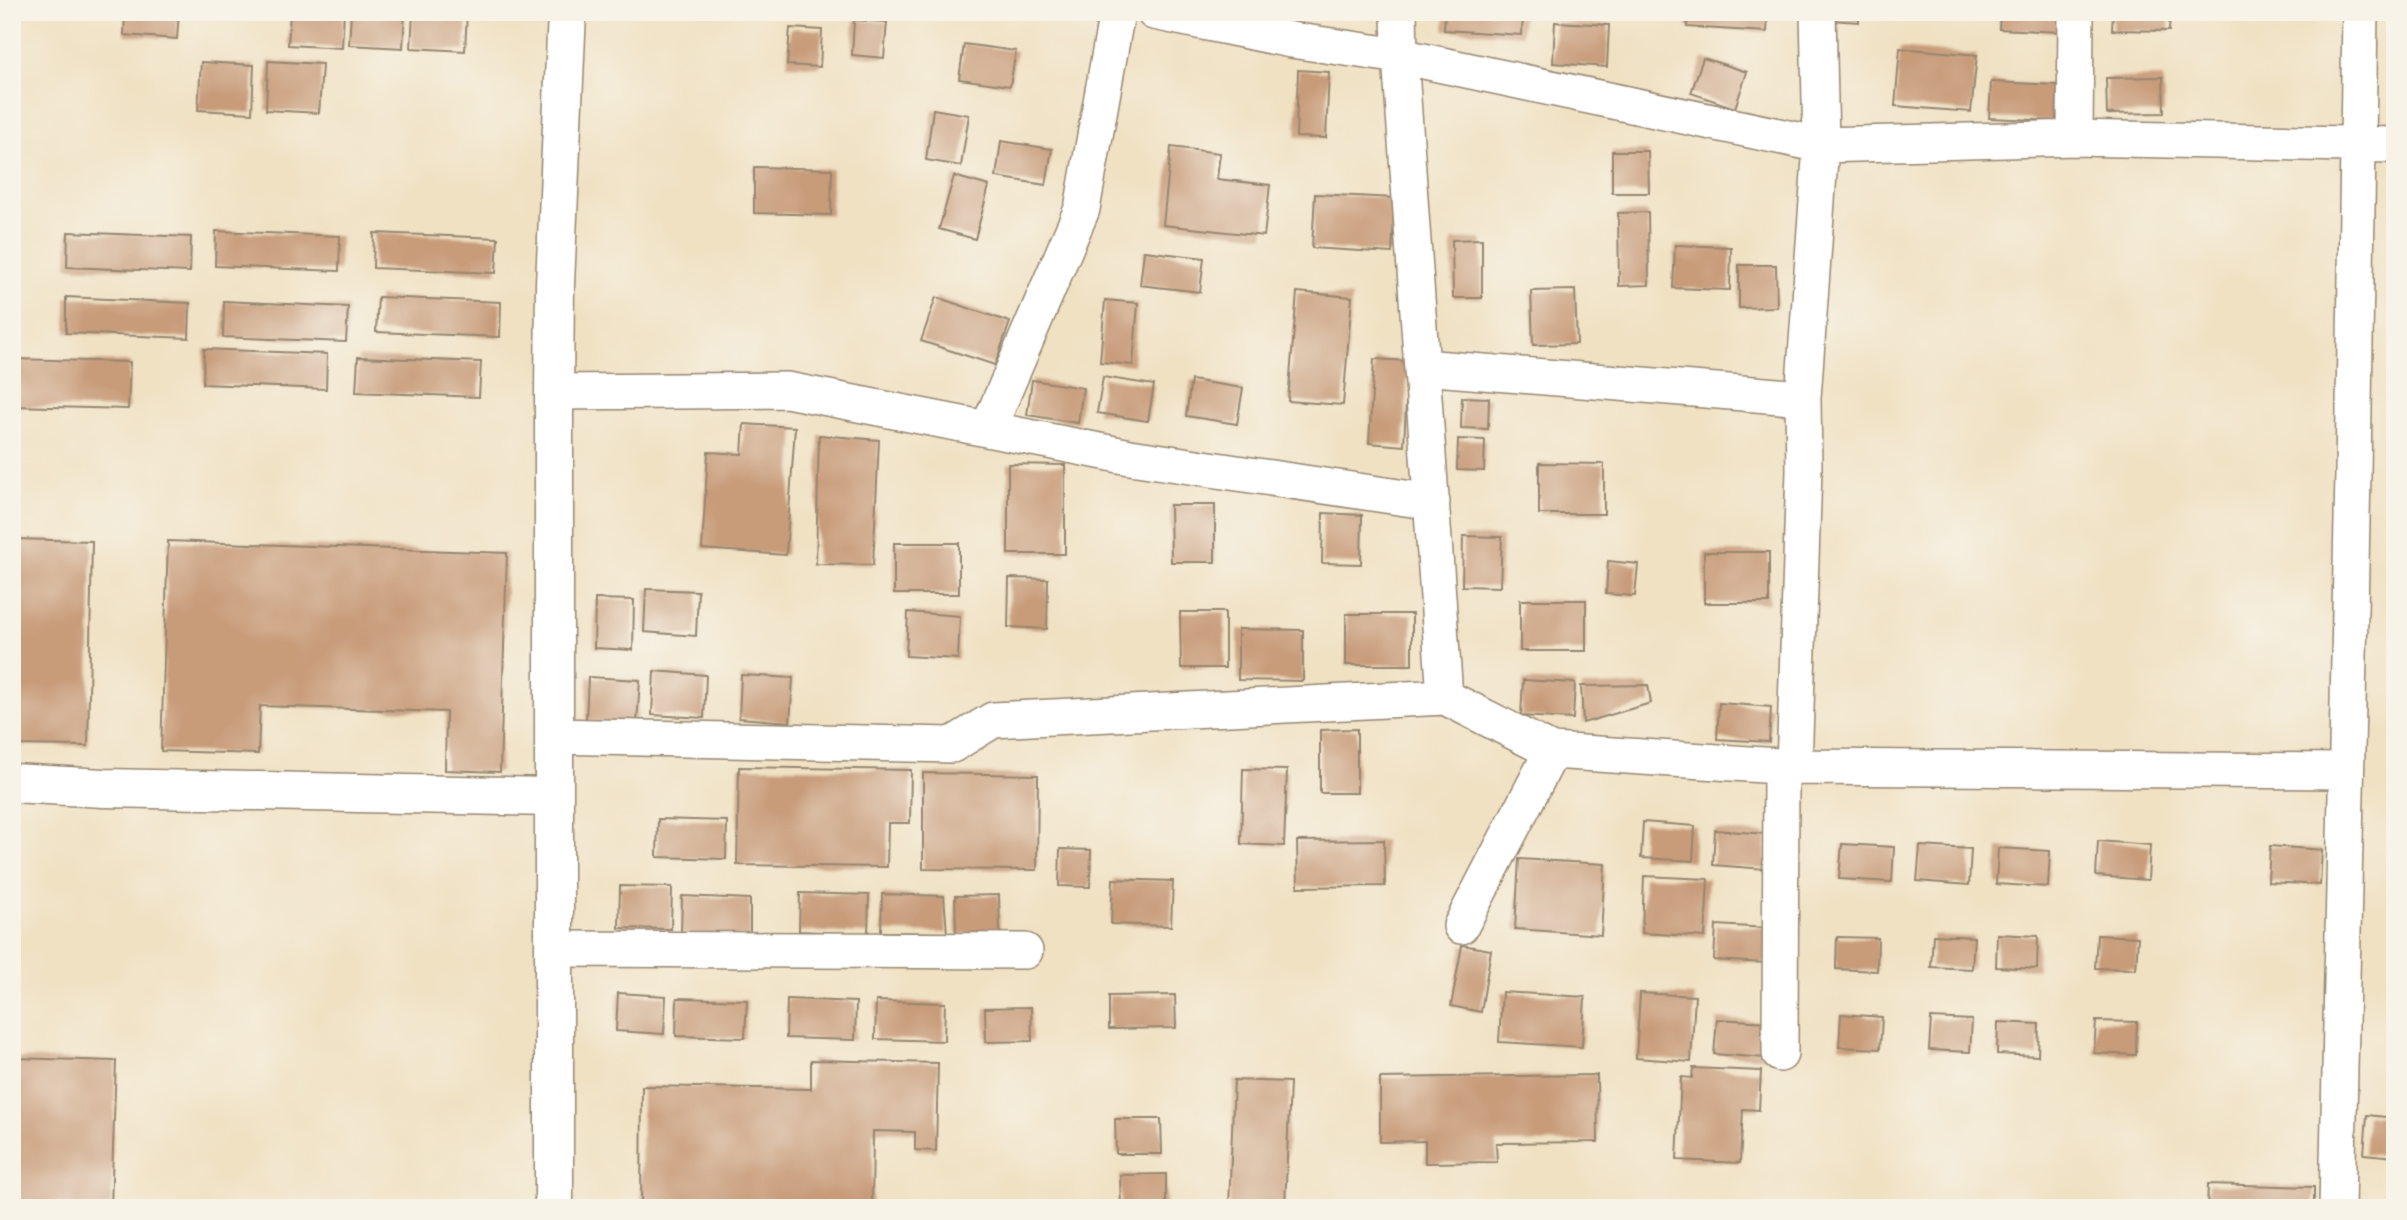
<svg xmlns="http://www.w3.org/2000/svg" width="2407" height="1220" viewBox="0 0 2407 1220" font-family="'Architects Daughter',sans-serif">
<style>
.building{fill:#c89b79}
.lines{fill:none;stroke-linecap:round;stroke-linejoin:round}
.minor-casing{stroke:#968670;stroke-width:38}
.tertiary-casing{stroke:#968670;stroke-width:41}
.minor{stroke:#fff;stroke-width:35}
.tertiary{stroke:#fff;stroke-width:38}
</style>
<rect width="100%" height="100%" fill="#f7f3e8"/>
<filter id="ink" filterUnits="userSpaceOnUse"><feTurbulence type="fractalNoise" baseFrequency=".0143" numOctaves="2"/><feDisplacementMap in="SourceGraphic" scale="14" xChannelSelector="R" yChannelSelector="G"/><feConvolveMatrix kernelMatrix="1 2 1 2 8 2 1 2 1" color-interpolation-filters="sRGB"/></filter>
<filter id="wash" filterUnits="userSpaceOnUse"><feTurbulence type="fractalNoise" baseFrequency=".00686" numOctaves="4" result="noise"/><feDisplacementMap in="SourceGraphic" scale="28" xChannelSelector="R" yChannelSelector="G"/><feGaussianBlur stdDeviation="1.57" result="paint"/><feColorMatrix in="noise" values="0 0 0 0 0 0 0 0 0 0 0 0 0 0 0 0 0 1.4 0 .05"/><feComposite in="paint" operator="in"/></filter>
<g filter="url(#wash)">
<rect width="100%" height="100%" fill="#f0e1c3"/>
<g id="blocks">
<path class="building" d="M125,12H179L177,39L124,35Z
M290,12H344L342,48L288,45Z
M351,12H405L403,48L349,45Z
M413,12H467L465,51L411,48Z
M1445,12H1523L1522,35L1444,30Z
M1688,12H1768L1767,32L1687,27Z
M1830,12H1859V22L1830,20Z
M2000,12H2062L2061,32L1999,29Z
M2113,12H2170L2169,31L2112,30Z
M854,20L887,22L884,58L852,55Z
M1555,22L1609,25L1607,67L1553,63Z
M790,28L822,30L820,67L787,65Z
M964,44L1016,51L1010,86L959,79Z
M1900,48L1977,55L1971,112L1895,106Z
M1703,58L1747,72L1735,108L1691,93Z
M268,61L322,64L319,113L266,110Z
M201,62L254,65L252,113L198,110Z
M1298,70L1329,72L1326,138L1296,137Z
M2163,77L2164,113L2107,114L2106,78Z
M1991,82L2058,85L2056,121L1989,118Z
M933,109L969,115L961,166L926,160Z
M1001,141L1052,149L1046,185L996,177Z
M1171,147L1220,153L1217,179L1270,185L1264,236L1163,225Z
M1612,151H1648L1649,193H1612Z
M754,167L832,169L831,215L754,213Z
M954,176L989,186L975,239L939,229Z
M1315,194L1395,198L1392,253L1312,248Z
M1648,212L1649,285L1619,286L1618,213Z
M216,231L340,236L339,271L215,266Z
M68,232L191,237L190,272L67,267Z
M374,233L498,238L496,273L373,268Z
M1482,239V298H1453L1452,240Z
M1675,245L1731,247L1730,290L1673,288Z
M1144,251L1204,258L1200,292L1140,285Z
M1739,265H1776L1777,307L1739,308Z
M1575,290L1577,344L1533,345L1531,291Z
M1297,292L1352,297L1343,405L1288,401Z
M66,297L190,303L189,338L66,333Z
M378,297L501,302L500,337L376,332Z
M936,297L1010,322L995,365L921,341Z
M1105,300L1138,303L1133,365L1100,362Z
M224,301L348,307L346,342L223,337Z
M204,349L327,354L326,389L203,384Z
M358,357L481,362L479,397L356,392Z
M12,359L130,362L128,409L12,406Z
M1374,359L1408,361L1404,446L1369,443Z
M1103,377L1154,385L1148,421L1097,413Z
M1032,380L1083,388L1078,423L1027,415Z
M1191,380L1243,388L1237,424L1186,416Z
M1462,397L1489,398L1488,429L1461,428Z
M744,424L795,427L786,555L702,549L708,452L742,454Z
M819,435L879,440L873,565L816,564Z
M1458,439L1485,440L1484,471L1457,470Z
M1539,463L1604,464V514H1539Z
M1008,464L1065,465V554H1008Z
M1170,505H1215V562H1171Z
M1323,513L1362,515L1361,564L1322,563Z
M1463,536L1502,537L1500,587L1462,586Z
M12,539L92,541L88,746L12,745Z
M168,541L507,553L500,772L445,770L446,712L260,706L258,754L161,751Z
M894,543H959V594H894Z
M1704,552H1769V603H1704Z
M1608,561L1638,564L1635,596L1606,594Z
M1009,578L1048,579L1047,629L1008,627Z
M646,589L698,591L696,636L644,632Z
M595,599L634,600L633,650L594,648Z
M1520,600H1586V651H1520Z
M908,612L960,616L958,659L906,656Z
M1180,612H1225V668H1181Z
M1346,614H1412V665H1346Z
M1238,629L1303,630V681L1238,680Z
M654,671L706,675L704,718L652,715Z
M741,675L793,678L790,722L739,718Z
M588,677L640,680L637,724L586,721Z
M1523,680L1575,683L1573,719L1521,716Z
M1648,685L1651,703L1583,723L1581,686Z
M1719,703L1771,707L1769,742L1717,739Z
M1357,729V793H1320V730Z
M739,767L911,770L910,823H888L887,867L737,865Z
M1243,769L1287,770L1284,846L1241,844Z
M923,773L1038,775L1037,870L923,869Z
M658,819L727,821L726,859L657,857Z
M1643,822L1695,826L1693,861L1641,858Z
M1715,830L1767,834L1765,869L1713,865Z
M1384,840L1385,886L1298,887L1297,841Z
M2098,841L2150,845L2148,880L2096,876Z
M1842,844L1894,847L1892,882L1839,879Z
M1920,846L1971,849L1969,885L1917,881Z
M2270,846L2322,850L2320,885L2268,882Z
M1998,848L2050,851L2048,887L1996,884Z
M1060,849L1091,850L1090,887L1059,886Z
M1519,859L1605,864L1601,935L1515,929Z
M1644,876L1708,879L1705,937L1642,933Z
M1113,879L1173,881L1171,926L1111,924Z
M620,886L672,887L671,929L619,928Z
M800,893L869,895L868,934L799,931Z
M882,894L944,896L947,933L881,932Z
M999,895L1000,933L956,934L955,896Z
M682,896L750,899V937L681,934Z
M1716,925L1768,928L1766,963L1714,960Z
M1997,934L2038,936L2037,969L1996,967Z
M1933,935L1974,937L1972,969L1931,967Z
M2097,935L2138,937L2136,969L2095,968Z
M1837,937L1878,938L1877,971L1836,969Z
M1462,945L1491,950L1481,1012L1451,1006Z
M1502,992L1585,997L1582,1047L1499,1042Z
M618,993L666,996L664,1034L616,1031Z
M1640,993L1695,996L1691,1062L1636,1058Z
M1175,995L1176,1028L1109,1029V996Z
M677,998L747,1000L745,1038L676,1036Z
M787,999L856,1002L855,1040L786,1038Z
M876,1001L945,1003L944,1041L875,1039Z
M1031,1007L1032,1041L986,1042L985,1008Z
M1841,1014L1882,1017L1880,1049L1839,1047Z
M1931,1018L1972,1020L1970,1052L1929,1050Z
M1717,1019L1769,1022L1766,1058L1714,1054Z
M2096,1021L2137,1022L2136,1055L2094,1053Z
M1998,1022L2039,1024L2038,1056L1997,1054Z
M12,1058L116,1061L111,1208H12Z
M811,1060L938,1063L936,1151L915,1150V1132L873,1131L872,1208H641L642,1086L811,1089Z
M1693,1068L1761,1071L1759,1110L1743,1109L1740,1163L1677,1160L1681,1077L1692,1078Z
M1597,1075L1598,1142L1496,1143L1497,1162L1425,1163V1141L1380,1142V1078Z
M1234,1080L1290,1082L1285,1208H1229Z
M2367,1115L2395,1118V1157L2364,1154Z
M1115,1119H1161L1162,1154H1116Z
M1166,1174V1208H1121L1120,1175Z
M2208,1184L2314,1187V1208H2207Z"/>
</g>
</g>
<g filter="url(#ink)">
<use href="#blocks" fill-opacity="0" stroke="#968670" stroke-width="2"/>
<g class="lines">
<g class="minor-casing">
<path id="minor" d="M1154,12L1291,40L1400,56L1821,145L2075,138L2395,145
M1399,12L1400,56L1445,697
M2075,138L2076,12
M1422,367L1803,398
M554,392L787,390L1130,457L1432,502
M988,429L1082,209L1117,12
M553,736L952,745L993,720L1445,697L1552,751L1794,767L2345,771
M1794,767L1804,471L1803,398L1821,145L1818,12
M1461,926L1552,751
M555,949L1025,951
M1780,1054L1781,766
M2337,1208L2353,474L2360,12"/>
</g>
<g class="tertiary-casing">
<path id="tertiary" d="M12,783L104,788L554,797
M554,1208V392L555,284L567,12"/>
</g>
<use href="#minor" class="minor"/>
<use href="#tertiary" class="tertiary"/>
</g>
</g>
<rect width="2407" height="1220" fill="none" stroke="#f7f3e8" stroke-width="42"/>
</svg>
